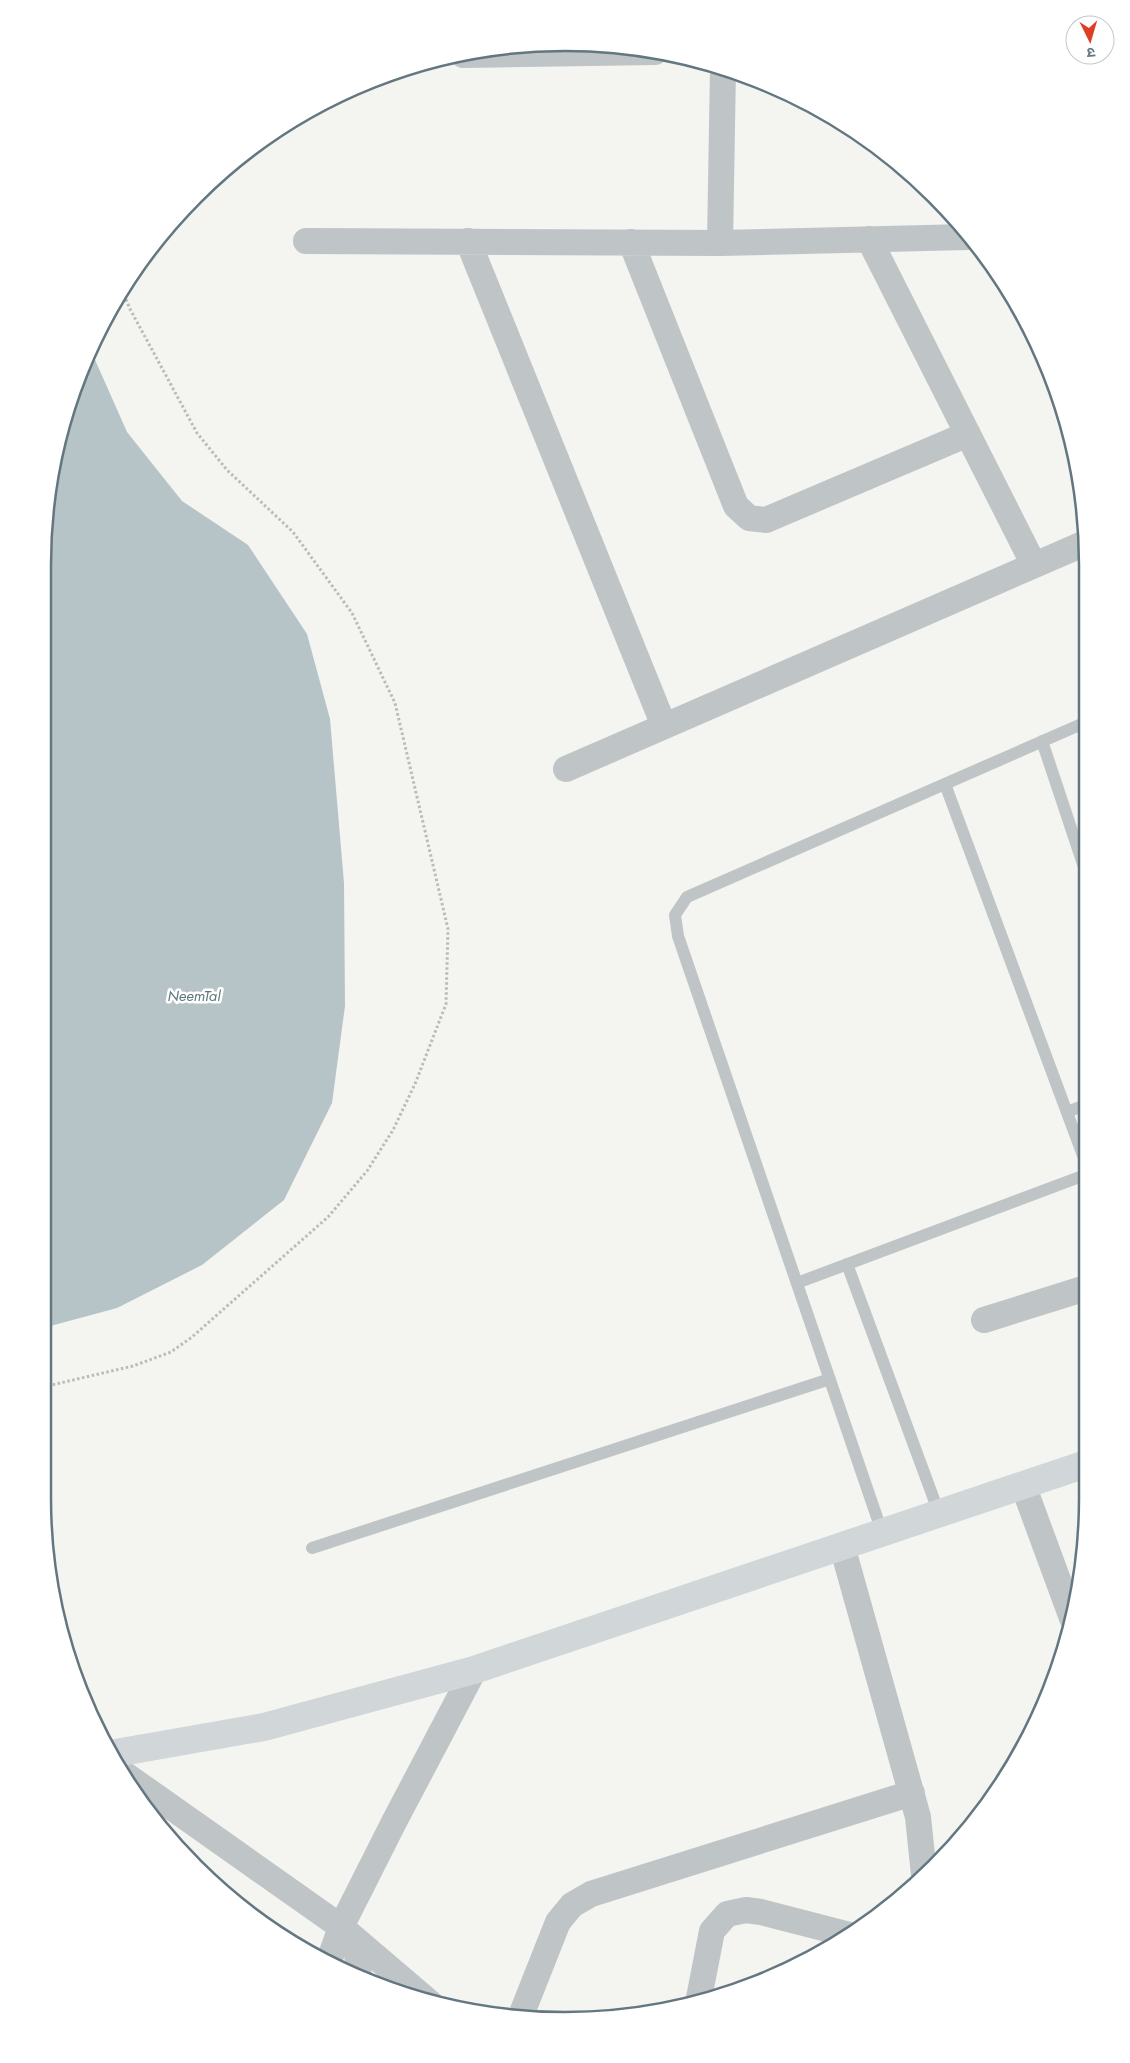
<svg xmlns="http://www.w3.org/2000/svg" width="1130" height="2063" viewBox="0 0 1130 2063" font-family="Jost,'Noto Sans Devanagari',sans-serif">
<style>
.water{fill:#b7c4c7}
.lines{fill:none;stroke-linecap:round;stroke-linejoin:round}
.path{stroke:#b9bcbd;stroke-width:3;stroke-dasharray:2.5 2.5;stroke-linecap:butt}
.service{stroke:#bfc4c6;stroke-width:12}
.minor{stroke:#bfc4c6;stroke-width:26}
.primary{stroke:#d1d6d9;stroke-width:28}
.labels{text-anchor:middle;stroke-width:5;stroke-linejoin:round;paint-order:stroke}
.water-label{font-size:15px;font-style:italic;fill:#5f797e;stroke:#fff}
.rim{fill:none;stroke:#647781;stroke-width:2.5}
</style>
<rect width="100%" height="100%" fill="#f4f4f0"/>
<path class="water" d="M92,353L127,432L182,501L248,545L307,634L330,719L344,883L345,1006L332,1103L284,1200L202,1265L117,1308L43,1328L44,531L60,429Z"/>
<g class="lines">
<path class="path" d="M43,1387L133,1366L171,1352L192,1337L328,1217L367,1171L393,1130L415,1084L446,1004L448,929L395,703L352,613L293,532L227,470L197,433L130,309L122,290"/>
<path class="service" d="M1042,741L1084,867
M945,784L1085,1161
M1067,1112L1085,1105
M847,1264L939,1513
M797,1283L1085,1175
M882,1532L678,936L675,915L687,897L1084,723
M312,1548L830,1379"/>
<path class="minor" d="M463,55L655,52
M869,239L1034,565
M306,241L720,243L967,237
M468,241L664,726
M631,242L736,506L749,518L766,520L968,434
M720,243L723,68
M566,769L1083,544
M984,1320L1086,1288
M1023,1485L1072,1618
M842,1546L918,1817L924,1875
M120,1771L341,1927L430,2003
M356,1940L359,1977
M329,1961L341,1927L394,1822L474,1670
M698,2003L712,1931L727,1914L746,1910L761,1912L850,1935
M520,2018L558,1922L572,1905L591,1894L912,1793"/>
<path class="primary" d="M110,1754L264,1727L474,1670L1086,1464"/>
</g>
<g class="labels">
<g class="water-label">
<text x="194" y="1001">NeemTal</text>
</g>
</g>
<path d="M0 0H1130V2063H0ZM565 51H565A514 514 0 0 1 1079 565V1498A514 514 0 0 1 565 2012H565A514 514 0 0 1 51 1498V565A514 514 0 0 1 565 51Z" fill="#fff" fill-rule="evenodd"/>
<path class="rim" d="M565 51H565A514 514 0 0 1 1079 565V1498A514 514 0 0 1 565 2012H565A514 514 0 0 1 51 1498V565A514 514 0 0 1 565 51Z"/>
<g transform="translate(1090 40) rotate(175)"><circle r="24" fill="#ffffff" stroke="#c1c9cd"/>
<path d="M0-4L9 19L0 12L-9 19Z" fill="#de3e26"/>
<text y="-8" font-size="14" font-weight="bold" text-anchor="middle" fill="#647781">उ</text>
</g>
</svg>
